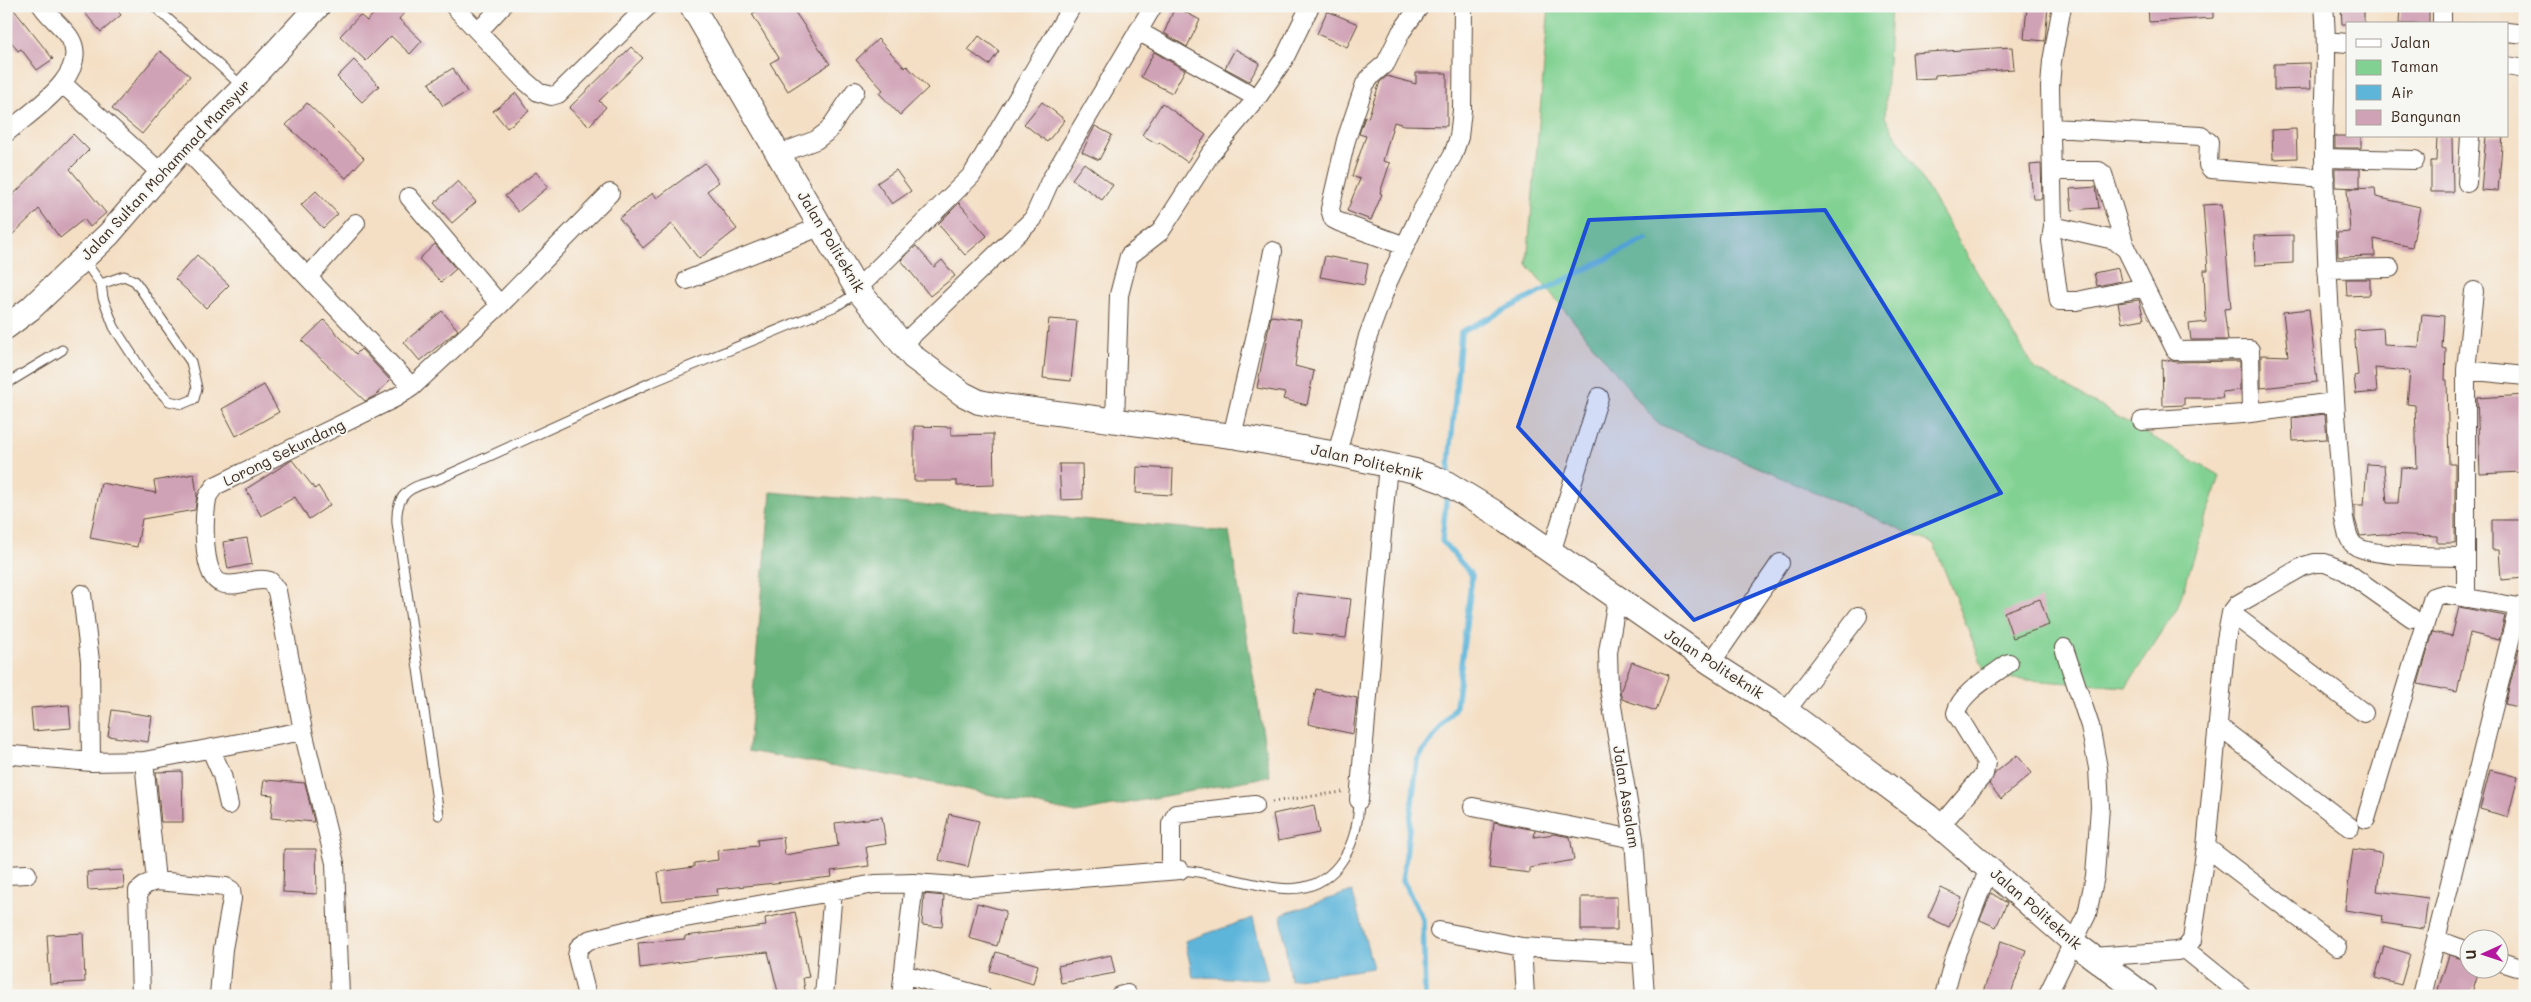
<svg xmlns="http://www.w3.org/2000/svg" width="2531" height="1002" viewBox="0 0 2531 1002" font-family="Mali,sans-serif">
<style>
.green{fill:#81d192;stroke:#5e7e58}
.forest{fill:#68b37c;stroke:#526e4d}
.water{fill:#5db5da;stroke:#4c707c}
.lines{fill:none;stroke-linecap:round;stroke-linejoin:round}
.stream{stroke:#5db5da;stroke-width:5.5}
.building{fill:#d0a2b5}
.lane-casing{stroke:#574537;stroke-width:11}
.street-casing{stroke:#574537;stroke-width:20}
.secondary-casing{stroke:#574537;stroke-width:26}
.path{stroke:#574537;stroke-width:3;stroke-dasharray:1 4;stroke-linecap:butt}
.lane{stroke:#fff;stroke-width:9}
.street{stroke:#fff;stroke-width:18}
.secondary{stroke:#fff;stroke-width:24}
.marked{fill:#1d4ed8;fill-opacity:0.2;stroke:#1d4ed8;stroke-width:4;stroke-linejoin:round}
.labels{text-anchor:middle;stroke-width:4;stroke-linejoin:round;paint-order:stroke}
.street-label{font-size:15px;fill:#3b2a1e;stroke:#f6f6f2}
</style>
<rect width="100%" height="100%" fill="#f6f6f2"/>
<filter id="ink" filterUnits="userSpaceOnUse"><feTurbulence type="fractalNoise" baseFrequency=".02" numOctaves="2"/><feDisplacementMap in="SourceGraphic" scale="10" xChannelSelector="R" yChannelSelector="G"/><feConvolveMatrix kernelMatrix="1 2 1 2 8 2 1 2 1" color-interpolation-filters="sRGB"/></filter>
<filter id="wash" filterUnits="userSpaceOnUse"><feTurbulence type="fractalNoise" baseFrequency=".0096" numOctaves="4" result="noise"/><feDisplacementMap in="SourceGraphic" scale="20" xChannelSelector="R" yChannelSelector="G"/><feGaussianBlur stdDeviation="1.12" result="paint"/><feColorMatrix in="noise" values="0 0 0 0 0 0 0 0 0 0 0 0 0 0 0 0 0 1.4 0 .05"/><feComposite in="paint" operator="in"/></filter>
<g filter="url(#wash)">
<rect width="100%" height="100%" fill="#f4dfc4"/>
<path class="green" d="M1549,6H1891L1885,117L2034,368L2220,476L2177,609L2126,687L1987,677L1934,544L1657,423L1527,264Z"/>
<path class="forest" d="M771,492L1229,532L1270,776L1076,813L945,785L748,751Z"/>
<path class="water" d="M1352,891L1373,968L1290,980L1281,915Z
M1253,918L1268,979L1193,977L1185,941Z"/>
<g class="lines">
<path class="stream" d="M1448,477L1461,332L1646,239
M1425,996L1423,919L1403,881L1417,760L1456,706L1472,575L1442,541L1447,491"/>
</g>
<g id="blocks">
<path class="building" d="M6,6H11L53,59L37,70L21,49L18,51L6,35Z
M92,6H114L121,15L101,32L85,13Z
M381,6H410L399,19L422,41L410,54L391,36L366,61L340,36L360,15L367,21Z
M764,6H791L830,64L788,91L770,63L779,58L752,14Z
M2027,6H2048L2045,41L2024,39Z
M2148,6H2213V18L2149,22Z
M2341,6H2364V24H2342Z
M2400,6H2429V24H2399Z
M1175,7L1200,20L1187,47L1164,33Z
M1327,11L1358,24L1347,47L1317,34Z
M979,36L999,51L989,65L968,50Z
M878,39L905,68L907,66L928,88L900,115L879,93L883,90L856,60Z
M631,47L643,58L599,101L606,107L589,126L569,108Z
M2012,47L2014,69L1935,75V78L1914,79L1912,53Z
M1235,49L1260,63L1249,81L1225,68Z
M160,51L190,76L142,134L112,109Z
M1154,52L1185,70L1172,93L1141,77Z
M354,60L379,86L362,102L337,77Z
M2310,63L2311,89L2274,90V64Z
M453,68L467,92L443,106L429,83Z
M1416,73H1447V126L1404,125L1394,122L1383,161L1390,163L1380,193L1382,194L1371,220L1347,211L1360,179L1352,176L1366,136L1359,134L1365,117L1368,118L1380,82L1387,76L1416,84Z
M516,93L529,111L507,128L493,111Z
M1042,102L1065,120L1047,142L1024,124Z
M307,103L364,158L346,178L286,125Z
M1162,103L1206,135L1187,162L1159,142L1158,144L1142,135Z
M1095,126L1112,135L1099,160L1082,152Z
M2296,129L2297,158L2273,159L2272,130Z
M73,134L89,150L70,169L106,213L90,227L84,219L60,238L39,209L6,241V202Z
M2335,136H2361V148H2335Z
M2437,136H2452L2453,192H2431V161H2436Z
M2486,136H2503L2498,191L2481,190Z
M705,163L719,182L707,191L737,229L699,259L672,224L643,248L619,218L653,193L657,198Z
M1084,163L1113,185L1102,200L1072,179Z
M2041,164L2042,199H2033L2030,165Z
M2335,169H2360V188L2335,187Z
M896,170L911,191L892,204L877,183Z
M536,172L548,187L518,212L505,196Z
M458,181L476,202L452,223L434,203Z
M2096,187L2099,208L2072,210L2070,189Z
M2375,188L2376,197L2420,207L2412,247L2374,239L2375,256L2338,257L2337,233L2350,232L2347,189Z
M316,191L338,214L323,228L301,205Z
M959,203L987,236L965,255L938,224Z
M2222,204L2231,308L2224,309L2228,340H2191L2189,324L2206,322L2204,270H2208L2203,205Z
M2293,235V263L2255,265L2254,236Z
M435,244L456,269L441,282L419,259Z
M916,246L934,267L942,260L955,276L930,296L901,260Z
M197,255L229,285L206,308L175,279Z
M1325,256L1368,264L1364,285L1320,277Z
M2118,268L2121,281L2097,286L2094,273Z
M2346,279H2370V295L2347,296Z
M2139,300L2144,319L2122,323L2118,303Z
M2309,309L2317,382L2261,388V355L2288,356L2283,312Z
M442,311L458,330L420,361L404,342Z
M2422,314L2444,316L2442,348L2446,349L2445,380H2447L2449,464H2455V543H2437V536L2383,534L2360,536L2355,519V505H2364L2367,464L2384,465L2387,503H2398L2401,467L2417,468L2415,405L2407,404L2410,371L2375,368L2377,392L2356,394L2354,376L2358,375L2354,330L2383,328L2384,345L2419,347Z
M1271,316L1301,320L1295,366L1314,371L1307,405L1283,399L1285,393L1257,388Z
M1049,319L1077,321L1071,381L1043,378Z
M324,320L356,354L361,349L390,380L375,396L365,401L302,341Z
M2162,359L2176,362L2240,361V390L2222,392L2223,398H2184V405L2163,406Z
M264,385L279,412L236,436L222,409Z
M2525,395V428H2520L2522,472L2480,474L2477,398Z
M2325,414L2327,439L2293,441L2292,418Z
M914,426L951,427V435L993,434L994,485L957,486V481H914Z
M292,460L315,489L318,486L330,505L309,519L295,497L261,516L246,489Z
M1059,464H1082L1083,499L1061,500Z
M1137,467L1173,469L1172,495L1136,493Z
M194,474L197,495L195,510L142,519L137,547L90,538L101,483L156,493L154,481Z
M2492,520H2525V578L2501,580L2499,550H2492Z
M247,538L252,564L228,569L223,542Z
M1297,593L1351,599L1346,638L1293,632Z
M2040,599L2049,625L2013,638L2004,612Z
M2459,607L2505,616L2499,640L2470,633L2457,692L2418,684L2433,632L2452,636Z
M2519,649L2525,650V709L2505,704Z
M1632,662L1669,675L1656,711L1622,699L1620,692Z
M1316,689L1357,698L1353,734L1308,724Z
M69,705L71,728L33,731L31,708Z
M112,710L152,716L148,742L108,736Z
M2017,755L2032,773L2001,799L1989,784L1995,773Z
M2490,770L2518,777L2508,817L2480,809Z
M182,771L183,822H161L156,772Z
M264,780L305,783L314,822L271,818L273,795L262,794Z
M1314,805L1319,833L1278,841L1273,814Z
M949,814L979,821L968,867L939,860Z
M882,817L886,844L866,847L869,866L831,871L832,877L717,889L718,895L662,901L658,872L694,867V863L718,860L717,850L758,846L757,840L783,837L785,855L838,846L835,823Z
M1494,822L1535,830L1534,837L1554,834L1570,837L1574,860L1530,868V873L1489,868Z
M284,849H316L317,894L283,892Z
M2353,849L2382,853L2377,891L2428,898L2424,929L2382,923L2383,916L2345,910Z
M123,870L124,888L88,890L87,872Z
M1941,888L1962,898L1949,927L1928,917Z
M1991,893L2007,903L1996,927L1980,920Z
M924,894L944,896L942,927L922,925Z
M1581,897H1617V930H1581Z
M977,903L1006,911L997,946L969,938Z
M795,912L809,977L803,978L806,996H779L768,952L722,956L640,968L638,943L685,939V936L766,926L765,918Z
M83,933L85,982L50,984L47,935Z
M2001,941L2026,950L2010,996H1994L1983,992Z
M2384,946L2410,954L2401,985L2375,978Z
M996,952L1038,965L1033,984L990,971Z
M1111,955L1115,973L1061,983L1058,966Z
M2449,955L2468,961V970H2479L2471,996H2436Z"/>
</g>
</g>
<g filter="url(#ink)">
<use href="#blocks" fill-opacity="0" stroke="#574537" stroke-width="1"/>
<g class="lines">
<g class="lane-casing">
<path id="lane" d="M154,6L243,87
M83,259L101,284L103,298L114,327L147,378L169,401L182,404L194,399L197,388L191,362L135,281L124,276L101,284
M6,384L62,350
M439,815L397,523C395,491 412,487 439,479L652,382L836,306L849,298L857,290
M1180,870C1214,872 1245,884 1278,888C1334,895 1358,848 1359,800"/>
</g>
<g class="street-casing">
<path id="street" d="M454,6L524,80L538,92L551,96L558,94L648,6
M2062,6L2052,61L2050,87L2053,226L2114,240L2126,249L2176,351L2250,350L2251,413
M2324,6C2329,57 2323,107 2324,158C2326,279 2334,398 2344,518C2346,527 2347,538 2353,544C2366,558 2444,556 2465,557
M2442,24V6
M479,31L502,6
M1138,31L1257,98
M2507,32L2525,34
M2327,41L2347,43
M2507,66L2525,69
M63,84L161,173
M2051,128L2201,136L2209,142L2208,165L2211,169L2325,178
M6,133C29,113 92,74 70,38C65,29 49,17 42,6
M184,147L412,387
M779,154L816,140L828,131L855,91
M2324,158L2415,160
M2053,171H2099L2103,174L2126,249
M2467,183L2470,136
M409,197L500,305
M2053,226L2051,241L2059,301H2077L2145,287
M1405,246L1339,222L1333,219L1330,209L1346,140L1365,84L1372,75L1386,63L1401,32L1420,6
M2326,269L2390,268
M308,277L356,223
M687,280L822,226
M857,289L972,175L1072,6
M902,345L1033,219L1050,181L1153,6
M2466,370L2525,376
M1115,421L1119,295L1129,256L1160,232L1211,153L1257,98L1284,59L1310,6
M2142,421L2243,414L2334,402
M1232,436L1261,313L1273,251
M1337,454L1368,336L1388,282L1419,216L1453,155L1459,137L1462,110L1463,6
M1551,553L1599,397
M82,594L90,661L91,762
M2466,598V370L2474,291
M1617,599L1608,652L1609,688L1634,839L1645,996
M2231,613L2364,713
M1711,663L1780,563
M1786,711L1858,616
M2218,726L2350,827
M211,750L222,775L229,805
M13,755L91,762L144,761L303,731
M144,761L156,881
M1359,800L1388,464
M1473,807L1634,839
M2366,819L2433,597L2444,594L2525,608
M1940,826L1984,774L1986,762L1956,713C1961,692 1992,676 2009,663
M2206,847L2337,947
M1171,869V824L1176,814L1255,805
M6,875L27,874
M1439,931L1522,947L1641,954
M2437,940L2468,951
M1522,947L1525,996
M2185,949L2243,996
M2092,957L2177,951L2185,949L2192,940L2206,847L2226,640L2231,613L2238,604L2304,566L2315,563H2325L2345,571L2412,618
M2498,961L2517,967
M903,974L982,996
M141,996L138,891L147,884L156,881L226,887L231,890L232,899L223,949L219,996
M340,996L335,863L303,731L277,591L270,581C254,576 237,589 221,583C201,576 204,517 207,499C208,494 212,490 215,486L395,398L412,387L500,305L610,193
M587,996L577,956L579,947L589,940L657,923L875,884L914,883L971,887L1180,870
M824,996L833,891
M901,996L914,883
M1119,996L1127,994
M1944,996L1953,962L1989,868
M2047,996L2087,914L2095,876L2100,807L2098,768L2090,726L2064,648
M2422,996L2518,608"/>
</g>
<g class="secondary-casing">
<path id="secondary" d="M692,6L857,289L913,357L963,394L979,402L995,405L1232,436L1337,454L1415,471L1443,481L1494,512L1711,663L1786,711L1865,769L1928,816L2074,943L2145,996
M6,327L30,309L109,234L184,147L238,93L318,6"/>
</g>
<path class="path" d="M1272,802L1342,792"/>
<use href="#lane" class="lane"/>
<use href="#street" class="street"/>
<use href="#secondary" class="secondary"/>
</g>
</g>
<path class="marked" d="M1825,210L2001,493L1694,620L1518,427L1589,220Z"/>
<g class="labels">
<g class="street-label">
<text transform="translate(166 170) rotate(-47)" y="5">Jalan Sultan Mohammad Mansyur</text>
<text transform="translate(831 242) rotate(59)" y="5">Jalan Politeknik</text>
<text transform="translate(284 453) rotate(-26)" y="5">Lorong Sekundang</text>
<text transform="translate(1367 462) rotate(13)" y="5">Jalan Politeknik</text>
<text transform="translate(1714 664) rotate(33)" y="5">Jalan Politeknik</text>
<text transform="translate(1626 797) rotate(81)" y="5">Jalan Assalam</text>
<text transform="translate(2036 909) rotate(41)" y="5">Jalan Politeknik</text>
</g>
</g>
<rect width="2531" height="1002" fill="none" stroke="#f6f6f2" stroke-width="25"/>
<rect x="2346" y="22" width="162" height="115" fill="#f6f6f2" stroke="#aba49d"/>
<rect x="2356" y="39" width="25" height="8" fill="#ffffff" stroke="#aba49d"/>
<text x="2391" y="48" font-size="15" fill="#3b2a1e">Jalan</text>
<rect x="2356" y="60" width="25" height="15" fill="#81d192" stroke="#aba49d"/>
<text x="2391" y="72" font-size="15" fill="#3b2a1e">Taman</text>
<rect x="2356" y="85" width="25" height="15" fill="#5db5da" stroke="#aba49d"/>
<text x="2391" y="98" font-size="15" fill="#3b2a1e">Air</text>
<rect x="2356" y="110" width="25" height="15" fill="#d0a2b5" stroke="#aba49d"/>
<text x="2391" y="122" font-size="15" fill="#3b2a1e">Bangunan</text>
<g transform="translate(2484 954) rotate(267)"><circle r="24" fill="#f6f6f2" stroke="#aba49d"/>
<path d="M0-4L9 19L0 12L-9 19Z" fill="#b5179e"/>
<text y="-8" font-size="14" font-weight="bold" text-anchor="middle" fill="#3b2a1e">U</text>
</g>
</svg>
